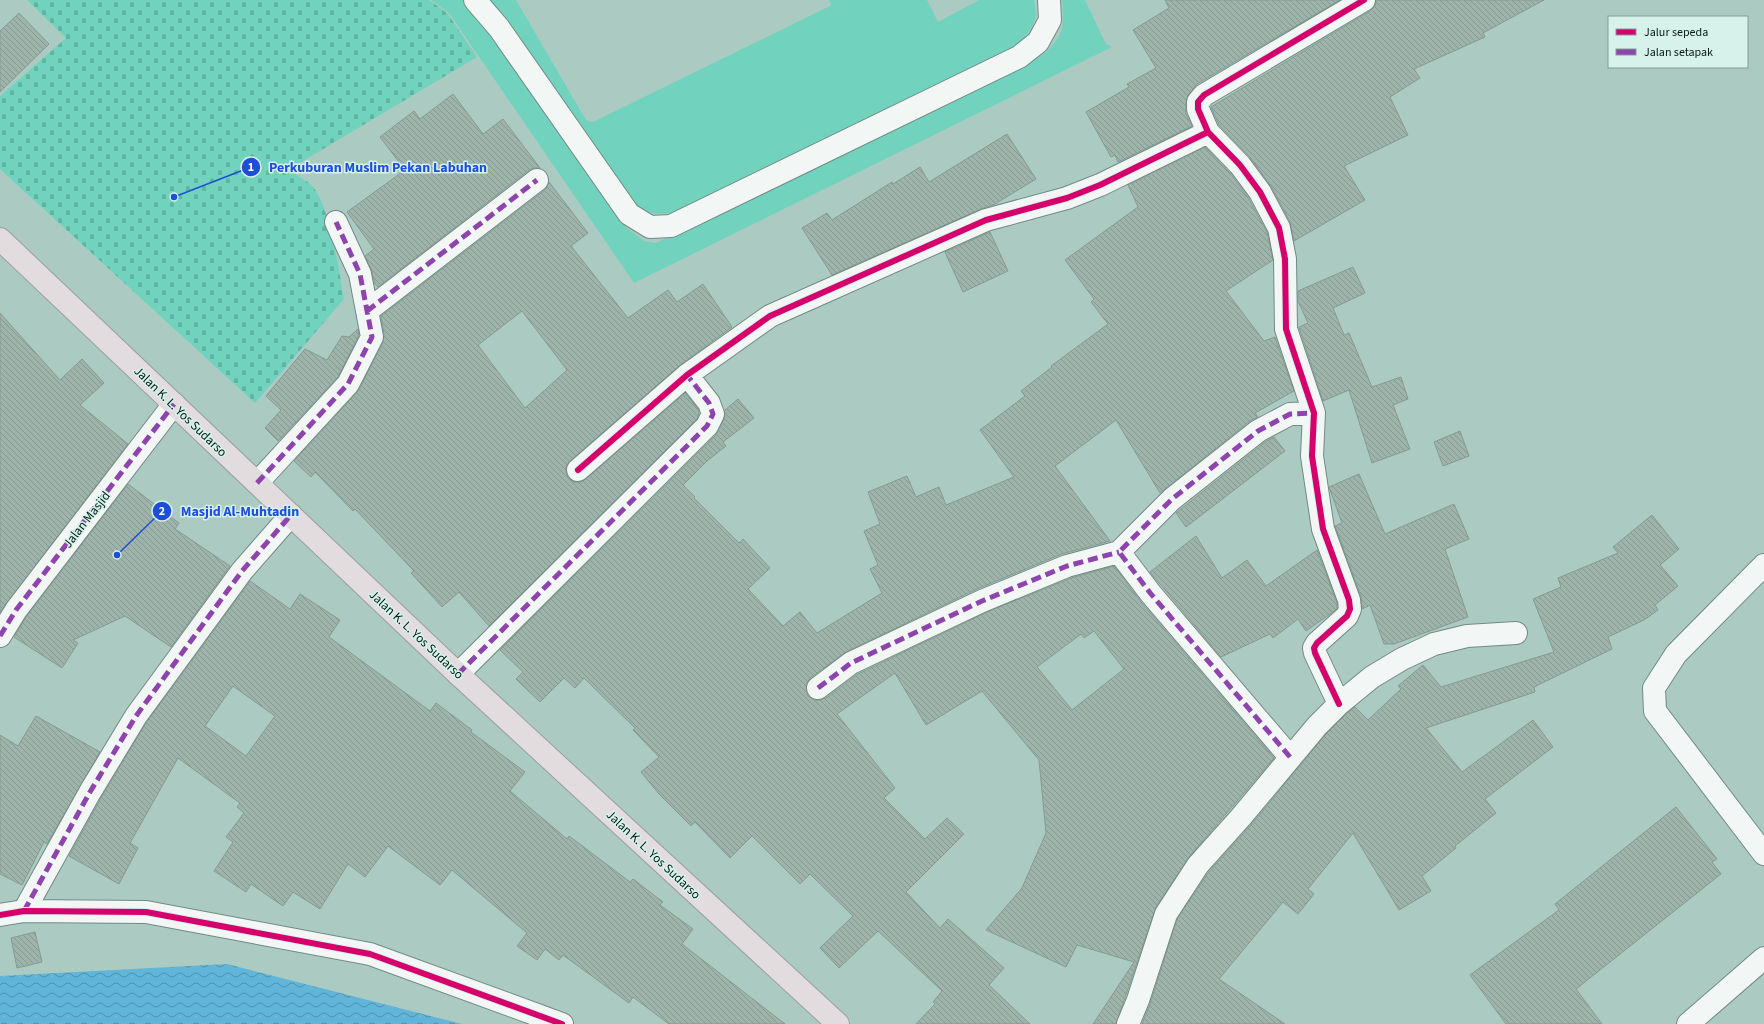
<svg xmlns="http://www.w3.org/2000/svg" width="1764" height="1024" viewBox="0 0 1764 1024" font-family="'Source Sans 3',sans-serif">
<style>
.green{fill:#71d3bd}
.cemetery{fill:url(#cemetery-stones)}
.water{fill:url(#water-waves)}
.building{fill:url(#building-back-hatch);stroke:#849b91;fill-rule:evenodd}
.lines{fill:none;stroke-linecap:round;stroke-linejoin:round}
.minor-casing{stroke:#718a83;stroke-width:24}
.highway-casing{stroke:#999e9e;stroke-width:24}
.minor{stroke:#f2f7f6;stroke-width:22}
.highway{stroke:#e2dcdf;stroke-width:22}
.quiet{stroke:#8e44ad;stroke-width:5;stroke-dasharray:10 5;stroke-linecap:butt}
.cycleway-casing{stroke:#d6f2ea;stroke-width:8}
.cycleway{stroke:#d6006c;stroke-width:6}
.labels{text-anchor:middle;stroke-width:3;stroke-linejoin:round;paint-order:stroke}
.street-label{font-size:13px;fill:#041b15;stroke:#d6f2ea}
.leader{fill:none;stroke:#1d4ed8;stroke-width:1.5}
.callout-dot{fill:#1d4ed8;stroke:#d6f2ea;stroke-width:1.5}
.mark-label{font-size:12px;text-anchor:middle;font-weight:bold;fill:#fff}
.callout-label{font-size:14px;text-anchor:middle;font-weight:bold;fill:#1d4ed8;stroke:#d6f2ea;stroke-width:3;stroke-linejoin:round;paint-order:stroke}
</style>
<defs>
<pattern id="cemetery-stones" width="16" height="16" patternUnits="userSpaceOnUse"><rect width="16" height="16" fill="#71d3bd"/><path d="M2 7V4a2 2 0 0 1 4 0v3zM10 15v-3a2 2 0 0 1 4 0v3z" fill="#60b5a2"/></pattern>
<pattern id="water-waves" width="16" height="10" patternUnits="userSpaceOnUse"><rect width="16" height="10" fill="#61b5d8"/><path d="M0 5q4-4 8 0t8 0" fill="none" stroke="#4e92ae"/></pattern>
<pattern id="building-back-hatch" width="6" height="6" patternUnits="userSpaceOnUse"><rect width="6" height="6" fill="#9eb4ab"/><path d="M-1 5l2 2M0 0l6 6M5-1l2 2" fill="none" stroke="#869a92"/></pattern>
</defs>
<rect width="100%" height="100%" fill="#abcbc2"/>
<path class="green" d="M431,0H463L509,55L627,228L644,241L656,243L1046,52C1065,33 1064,26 1062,0H1085L1106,44L1112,47L634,283L449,13Z
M488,0H516L586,120L590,122L595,121L830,6L831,4L829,0H927L938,22L979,0H1034C1035,6 1037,14 1035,19C1030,39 1008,51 993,62L684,211C667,214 651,216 636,208Z"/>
<path class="cemetery" d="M27,0H429L448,14L477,57L293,167V172C299,177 308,181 313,187C330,207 339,271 344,299L255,403L0,169V96L66,38Z"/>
<path class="water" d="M227,964L462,1024H0V976Z"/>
<path class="building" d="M1165,0H1340L1197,84L1189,94L1186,102V114L1192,126L1118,162L1115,155L1111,157L1086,112L1129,87L1127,84L1156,68L1133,30L1169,8Z
M1376,0H1544L1483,33L1485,37L1414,69L1420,78L1390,97L1408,135L1344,166L1365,200L1294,241L1290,222L1271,186L1249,156L1219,125L1211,107L1370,11L1375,6Z
M19,13L49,44L0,92V31Z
M453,94L483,134L503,119L540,168H535L529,170L378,287L375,284L371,269L365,256L374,249L347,212L405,170L380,137L414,111L420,119Z
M1007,134L1036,179L995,204L981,209L832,275L802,228L827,213L832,220L892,182L893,184L920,167L929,182Z
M1205,147L1230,173L1249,199L1267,232L1273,260L1226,291L1264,341L1275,337L1294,391L1255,413L1258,417L1250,421L1160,493L1116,420L1055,466L1110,541L1062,554L977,589L846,652L810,678L807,683L806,689L808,696L814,700H820L826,698L858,674L987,612L1071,578L1114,566L1141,602L1274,758L1189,857L1156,907L1116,1024H1093L1134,962L1077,945L1066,967L986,930L1022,888L1046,833L1039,760L982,691L926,725L895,673L837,714L895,788L884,798L925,839L947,818L964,834L906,892L940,928L948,919L1004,968L989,985L1030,1024H916L935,1004L933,1002L942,991L878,931L839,968L820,948L853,916L810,874L800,884L752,836L730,858L695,822L691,826L659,794L641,772L659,757L633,730L635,728L584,678L575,688L564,678L540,702L516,679L523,672L500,650L716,435L724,419L725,410L738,399L754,418L723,442L726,446L707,461L683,485L695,497L694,498L739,543L743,539L770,568L748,589L783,626L800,612L817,633L882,593L870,569L878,565L864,531L880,524L868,492L907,476L916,497L939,487L946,505L1014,477L980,430L1025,396L1021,391L1052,367L1051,366L1108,324L1091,302L1094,299L1065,260L1138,207L1128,185ZM1094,631L1124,669L1072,710L1037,667L1081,634L1084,638Z
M549,182L588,233L571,246L628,318L668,290L677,302L703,284L732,327L679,366L570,461L566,466V472L568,478L574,482H581L586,479L685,393L698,409L699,413L697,419L489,626L459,592L442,607L411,573L414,571L355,509L353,511L315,472L311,477L294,461L359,390L383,342L384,335L381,316L545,190ZM522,311L567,370L525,408L478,345Z
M990,232L1008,271L963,292L945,252Z
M1353,267L1365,293L1333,308L1344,335L1349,333L1372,387L1401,377L1408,399L1393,405L1410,449L1372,463L1349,390L1323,401L1299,327L1308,323L1298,301V291Z
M0,313L60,380L82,359L104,383L80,405L128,444L0,612Z
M358,329L359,335L338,377L278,441L265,428L281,410L266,396L305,349L327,360L342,336L349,337Z
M1460,431L1469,456L1443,466L1434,442Z
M1274,437L1285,451L1186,527L1176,513L1265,442Z
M1359,474L1385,534L1454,504L1469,539L1445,549L1468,617L1394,644H1384L1370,605L1362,609L1361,596L1335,526L1342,523L1329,487Z
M128,484L179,523L175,529L230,566L171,647L125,616L73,640L78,643L62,668L14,637L26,617Z
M1652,515L1679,549L1660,565L1678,586L1655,605L1658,610L1644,620L1608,637L1612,649L1534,687L1535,692L1426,728L1462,772L1533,720L1553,747L1485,799L1496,813L1455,846L1456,848L1422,876L1431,891L1399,910L1353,833L1308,889L1314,894L1298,914L1283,902L1219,979L1285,1024H1142L1150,1004L1177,919L1208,873L1251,825L1326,734L1347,713L1355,707L1368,720L1401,689L1398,686L1423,665L1441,687L1554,652L1533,599L1561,587L1558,578L1618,553L1613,547Z
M1196,536L1222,578L1247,560L1266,586L1317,550L1337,603V609L1306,631L1298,619L1273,638L1270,634L1221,657L1150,572Z
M250,581L290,609L300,594L340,620L329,637L430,711L436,703L472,730L471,732L525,772L510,791L567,839L569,836L630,882L633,879L663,902L660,905L693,929L682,944L785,1024H669L633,997L629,1003L563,955L559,960L545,949L537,960L517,946L527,933L452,870L440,885L388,846L365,877L348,864L320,909L293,892L283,906L251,884L246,892L214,871L233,842L226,837L244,813L237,807L240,803L178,758L130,843L138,848L119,884L69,856L101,798L146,723ZM233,686L275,716L246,756L205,726Z
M36,716L100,752L47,844L44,842L22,885L0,874V735L18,746Z
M1676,807L1717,859L1712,862L1721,874L1576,989L1602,1024H1506L1470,975L1559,910L1555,904Z
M35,932L42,962L17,968L11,938Z"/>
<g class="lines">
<g class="minor-casing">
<path id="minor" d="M475,0L499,28L629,214L650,227L671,226L1019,57L1038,42L1050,20L1049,0
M367,311L537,180
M578,470L687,375L770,316L986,220L1067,198L1100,185L1208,132
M257,483L348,384L372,337L360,274L336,222
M1764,565L1676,654L1654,688L1655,711L1764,854
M0,636L16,610L174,404
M458,674L707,426L713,414L709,403L687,375
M818,688L851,663L982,601L1067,566L1119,552
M1339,704L1315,653L1314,648L1317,643L1347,616L1350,609L1349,600L1323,529L1312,456L1314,413L1286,329L1285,259L1279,228L1260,192L1240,165L1208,132L1198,109V102L1204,95L1364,0
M1290,757L1151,594L1119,552L1172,499L1258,431L1290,414L1314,413
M24,911L90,792L136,716L242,571L291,515
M0,915L24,911L146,912L370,954L562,1024
M1128,1024L1138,1000L1166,914L1198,865L1241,817L1317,726L1339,704L1372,677L1402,659L1434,644L1467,636L1516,633
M1688,1024L1764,958"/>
</g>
<g class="highway-casing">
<path id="highway" d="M0,239L458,674L838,1024"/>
</g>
<use href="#minor" class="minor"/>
<use href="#highway" class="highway"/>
<path class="quiet" d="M367,311L537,180
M257,483L348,384L372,337L360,274L336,222
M0,636L16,610L174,404
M458,674L707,426L713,414L709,403L687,375
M818,688L851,663L982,601L1067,566L1119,552
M1290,757L1151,594L1119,552L1172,499L1258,431L1290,414L1314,413
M24,911L90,792L136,716L242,571L291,515"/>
<g class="cycleway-casing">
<path id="cycleway" d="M578,470L687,375L770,316L986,220L1067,198L1100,185L1208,132
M1339,704L1315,653L1314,648L1317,643L1347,616L1350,609L1349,600L1323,529L1312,456L1314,413L1286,329L1285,259L1279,228L1260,192L1240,165L1208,132L1198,109V102L1204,95L1364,0
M0,915L24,911L146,912L370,954L562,1024"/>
</g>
<use href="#cycleway" class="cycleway"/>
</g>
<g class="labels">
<g class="street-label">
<text transform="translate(181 411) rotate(44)" y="5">Jalan K. L. Yos Sudarso</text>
<text transform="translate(86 519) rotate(-52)" y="5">Jalan Masjid</text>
<text transform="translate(417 634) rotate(43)" y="5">Jalan K. L. Yos Sudarso</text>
<text transform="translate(654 854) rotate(43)" y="5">Jalan K. L. Yos Sudarso</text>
</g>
</g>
<path class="leader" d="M174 197L251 167M117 555L162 511"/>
<g class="callout-dot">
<circle cx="174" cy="197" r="4"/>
<circle cx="117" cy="555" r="4"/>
<circle cx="251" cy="167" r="10"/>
<circle cx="162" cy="511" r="10"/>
</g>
<g class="mark-label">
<text x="251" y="171">1</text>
<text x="162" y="515">2</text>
</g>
<g class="callout-label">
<text x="378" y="172">Perkuburan Muslim Pekan Labuhan</text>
<text x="240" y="516">Masjid Al-Muhtadin</text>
</g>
<rect x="1608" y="16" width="140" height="52" fill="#d6f2ea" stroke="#829c95"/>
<rect x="1616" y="29" width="20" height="6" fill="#d6006c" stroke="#829c95"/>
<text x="1644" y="36" font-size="12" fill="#041b15">Jalur sepeda</text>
<rect x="1616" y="49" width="20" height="6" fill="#8e44ad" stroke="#829c95"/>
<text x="1644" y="56" font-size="12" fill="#041b15">Jalan setapak</text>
</svg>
